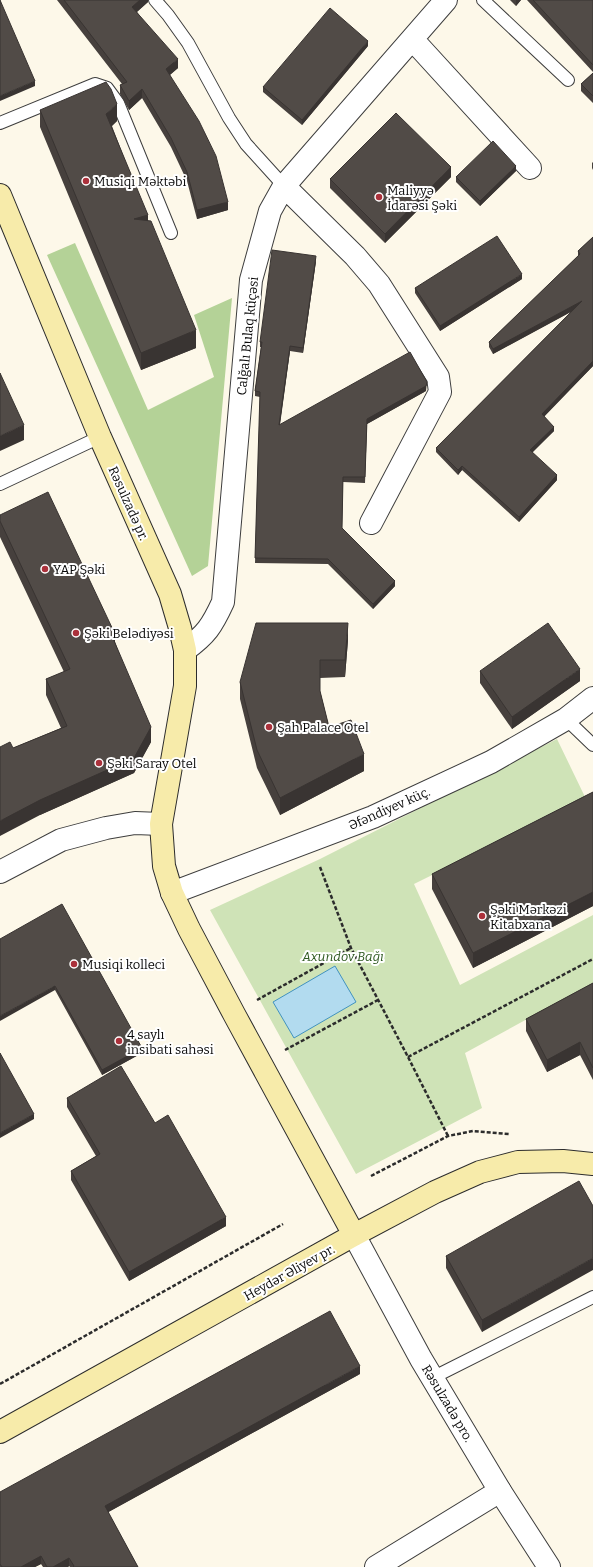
<svg xmlns="http://www.w3.org/2000/svg" width="593" height="1567" viewBox="0 0 593 1567" font-family="Bitter,serif">
<style>
.green{fill:#cfe3b7}
.forest{fill:#b4d297}
.water{fill:#b2dbef;stroke:#4192bf}
.lines{fill:none;stroke-linecap:round;stroke-linejoin:round}
.service-casing{stroke:#3d3d3d;stroke-width:14}
.minor-casing{stroke:#3d3d3d;stroke-width:24}
.tertiary-casing{stroke:#3d3d3d;stroke-width:24}
.secondary-casing{stroke:#2c2c2c;stroke-width:24}
.path{stroke:#2c2c2c;stroke-width:2.5;stroke-dasharray:4 2;stroke-linecap:butt}
.service{stroke:#fff;stroke-width:12}
.minor{stroke:#fff;stroke-width:22}
.tertiary{stroke:#fff;stroke-width:22}
.secondary{stroke:#f7ebaa;stroke-width:22}
.wall{fill:#46403d}
.shaded-wall{fill:#393432}
.building{fill:#514b47;stroke:#393432}
.poi-dot{fill:#ab313b;stroke:#fff;stroke-width:1.5}
.labels{text-anchor:middle;stroke-width:4;stroke-linejoin:round;paint-order:stroke}
.poi-label{font-size:13px;fill:#0a0a0a;stroke:#fff;text-anchor:start}
.street-label{font-size:13px;fill:#0a0a0a;stroke:#fff}
.park-label{font-size:13px;font-style:italic;fill:#305a22;stroke:#fff}
</style>
<rect width="100%" height="100%" fill="#fdf8e9"/>
<path class="green" d="M557,739L586,799L414,884L460,985L593,915V983L465,1053L482,1108L356,1174L210,910L320,859Z"/>
<path class="forest" d="M75,243L148,410L214,377L194,315L232,298L208,566L192,576L47,255Z"/>
<path class="water" d="M335,966L356,1002L294,1038L273,1002Z"/>
<g class="lines">
<g class="service-casing">
<path id="service" d="M155,0L168,15L188,43L229,118L246,144L284,186
M483,0L568,80
M0,123L95,84L107,88L118,103L171,233
M0,484L100,437
M566,719L593,745
M432,1378L593,1297"/>
</g>
<g class="minor-casing">
<path id="minor" d="M413,40L530,168
M284,186L355,256L379,284L438,377L440,392L371,523
M185,650C206,635 212,626 223,602L251,280L270,211L284,186L446,0
M0,872L61,840L106,828L135,823L161,824
M172,893L373,817L491,762L566,719L593,698
M376,1567L500,1491"/>
</g>
<g class="tertiary-casing">
<path id="tertiary" d="M354,1235L421,1359L500,1491L549,1567"/>
</g>
<g class="secondary-casing">
<path id="secondary" d="M0,195L100,437L170,594L180,628L185,650V686L161,824L164,866L172,893L189,929L234,1014L354,1235
M0,1432L354,1235L435,1192L480,1172L518,1162L563,1161L593,1164"/>
</g>
<path class="path" d="M320,867L351,948L408,1057L448,1136
M257,1000L351,948
M285,1050L378,1000
M408,1057L593,959
M371,1176L448,1136L473,1131L509,1134
M0,1384L283,1224"/>
<use href="#service" class="service"/>
<use href="#minor" class="minor"/>
<use href="#tertiary" class="tertiary"/>
<use href="#secondary" class="secondary"/>
</g>
<path class="wall" d="M57,0H148V2L137,12L178,68L170,75L228,210L197,219L187,181L171,147L142,98L129,110L120,94V85L122,84Z
M510,0H521L516,6Z
M527,0H593V72Z
M368,46L302,125L263,92V87Z
M593,73V103L581,91V84Z
M40,110L117,121L112,126L148,221L196,348L141,370L40,127Z
M593,162V170L592,168V163Z
M516,171L480,206L456,182V177Z
M451,177L385,243L330,188V179Z
M593,237V366L544,416L554,431L532,452L557,480L519,522L462,470L458,475L436,452V448L572,311L493,354L489,347V342L578,256V251Z
M316,261L303,353L290,351L280,425L426,391L367,424L365,483L343,482L342,529L395,586L373,609L328,564L255,563L260,397L255,396V391L261,347H260V342Z
M522,279L440,331L415,293V288Z
M0,515L115,642L151,742L134,773L40,815L13,748L61,728L46,695V679L64,672L0,537Z
M348,640L345,677L320,678V691L329,727L364,771L280,815L257,768L240,699V682Z
M480,671L580,681L512,729L480,683Z
M593,792V906L473,968L432,889V874Z
M0,939L142,1053L102,1075L55,990Z
M593,983V1080L580,1055L547,1072L526,1031V1019Z
M67,1098L155,1123L226,1226L129,1281L71,1180V1171L96,1156L67,1107Z
M593,1206L482,1332L446,1268V1256Z
M360,1374L108,1512L138,1567H70L69,1566L68,1567H43L41,1564L35,1567H0V1492Z"/>
<path class="shaded-wall" d="M140,0H148V2L132,16V7Z
M516,0H521L516,6Z
M368,41V46L302,125V120Z
M178,59V68L166,78V69Z
M35,81V86L0,101V96Z
M142,89V98L129,110V101Z
M117,104V121L106,131V114Z
M516,166V171L480,206V201Z
M451,167V177L385,243V234Z
M228,202V210L197,219V210Z
M148,215V232L134,219Z
M316,256V261L303,353V348Z
M522,274V279L440,331V326Z
M582,301V306L493,354V349Z
M196,330V348L141,370V353Z
M290,346V351L279,430V425Z
M593,361V366L542,419V414Z
M427,382L426,391L367,424L365,483L367,419Z
M24,425V440L0,451V436Z
M554,427V431L530,455V450Z
M462,466V470L458,475V470Z
M557,475V480L519,522V517Z
M395,581V586L373,609V604Z
M348,623V640L345,677V660Z
M115,634V650L112,636Z
M580,669V681L512,729V717Z
M151,727V742L134,773L40,815L0,836V821Z
M364,754V771L280,815V798Z
M593,892V906L473,968V953Z
M55,986V990L0,1021V1016Z
M580,1042V1055L547,1072V1060Z
M142,1048V1053L102,1075V1070Z
M34,1114V1119L0,1138V1133Z
M226,1217V1226L129,1281V1272Z
M593,1258V1270L482,1332V1320Z
M360,1366V1374L105,1514V1506Z
M41,1556V1564L35,1567H21Z
M69,1558V1566L68,1567H53Z"/>
<path class="building" d="M0,0L35,81L0,96Z
M64,0H140L132,7L178,59L166,69L199,121L216,156L228,202L197,210L187,172L171,138L142,89L129,101L120,85L127,82Z
M533,0H593V65Z
M330,8L368,41L302,120L263,87Z
M593,73V96L581,84Z
M106,82L111,89L117,104L106,114L148,215L134,219L151,221L196,330L141,353L40,110Z
M396,113L451,167L385,234L330,179Z
M493,141L516,166L480,201L456,177Z
M497,236L522,274L440,326L415,288Z
M593,237V361L542,414L554,427L530,450L557,475L519,517L462,466L458,470L436,448L582,301L493,349L489,342L580,254L578,251Z
M272,250L316,256L303,348L290,346L279,425L410,352L427,382L426,386L367,419L365,477H343L342,528L395,581L373,604L328,559L255,558L260,392L255,391L262,342H260Z
M0,373L24,425L0,436Z
M48,492L115,634L112,636L151,727L134,758L40,800L0,821V747L10,742L13,748L67,726L46,679L70,669L0,521V515Z
M256,623H348L345,660H320V691L329,727L351,720L364,754L280,798L257,750L240,682Z
M548,623L580,669L512,717L480,671Z
M593,792V892L473,953L432,874Z
M62,904L142,1048L102,1070L55,986L0,1016V939Z
M593,983V1068L580,1042L547,1060L526,1019Z
M0,1053L34,1114L0,1133Z
M121,1066L155,1123L168,1115L226,1217L129,1272L71,1171L100,1154L67,1098Z
M579,1181L593,1206V1258L482,1320L446,1256Z
M330,1311L360,1366L105,1506L138,1567H73L74,1566L69,1558L53,1567H47L41,1556L21,1567H2L0,1564V1492Z"/>
<g class="poi-dot">
<circle cx="86" cy="181" r="4"/>
<circle cx="379" cy="197" r="4"/>
<circle cx="45" cy="569" r="4"/>
<circle cx="76" cy="633" r="4"/>
<circle cx="269" cy="727" r="4"/>
<circle cx="99" cy="763" r="4"/>
<circle cx="482" cy="916" r="4"/>
<circle cx="74" cy="964" r="4"/>
<circle cx="119" cy="1041" r="4"/>
</g>
<g class="labels">
<g class="poi-label">
<text x="94" y="186">Musiqi Məktəbi</text>
<text x="387" y="195">Maliyyə<tspan x="387" dy="15">İdarəsi Şəki</tspan></text>
<text x="53" y="574">YAP Şəki</text>
<text x="84" y="638">Şəki Belədiyəsi</text>
<text x="277" y="732">Şah Palace Otel</text>
<text x="107" y="768">Şəki Saray Otel</text>
<text x="490" y="914">Şəki Mərkəzi<tspan x="490" dy="15">Kitabxana</tspan></text>
<text x="82" y="969">Musiqi kolleci</text>
<text x="127" y="1039">4 saylı<tspan x="127" dy="15">insibati sahəsi</tspan></text>
</g>
<g class="street-label">
<text transform="translate(247 336) rotate(-84)" y="5">Calğalı Bulaq küçəsi</text>
<text transform="translate(129 503) rotate(66)" y="5">Rəsulzadə pr.</text>
<text transform="translate(389 808) rotate(-24)" y="5">Əfəndiyev küç.</text>
<text transform="translate(289 1272) rotate(-29)" y="5">Heydər Əliyev pr.</text>
<text transform="translate(448 1403) rotate(59)" y="5">Rəsulzadə pro.</text>
</g>
<g class="park-label">
<text x="343" y="961">Axundov Bağı</text>
</g>
</g>
</svg>
